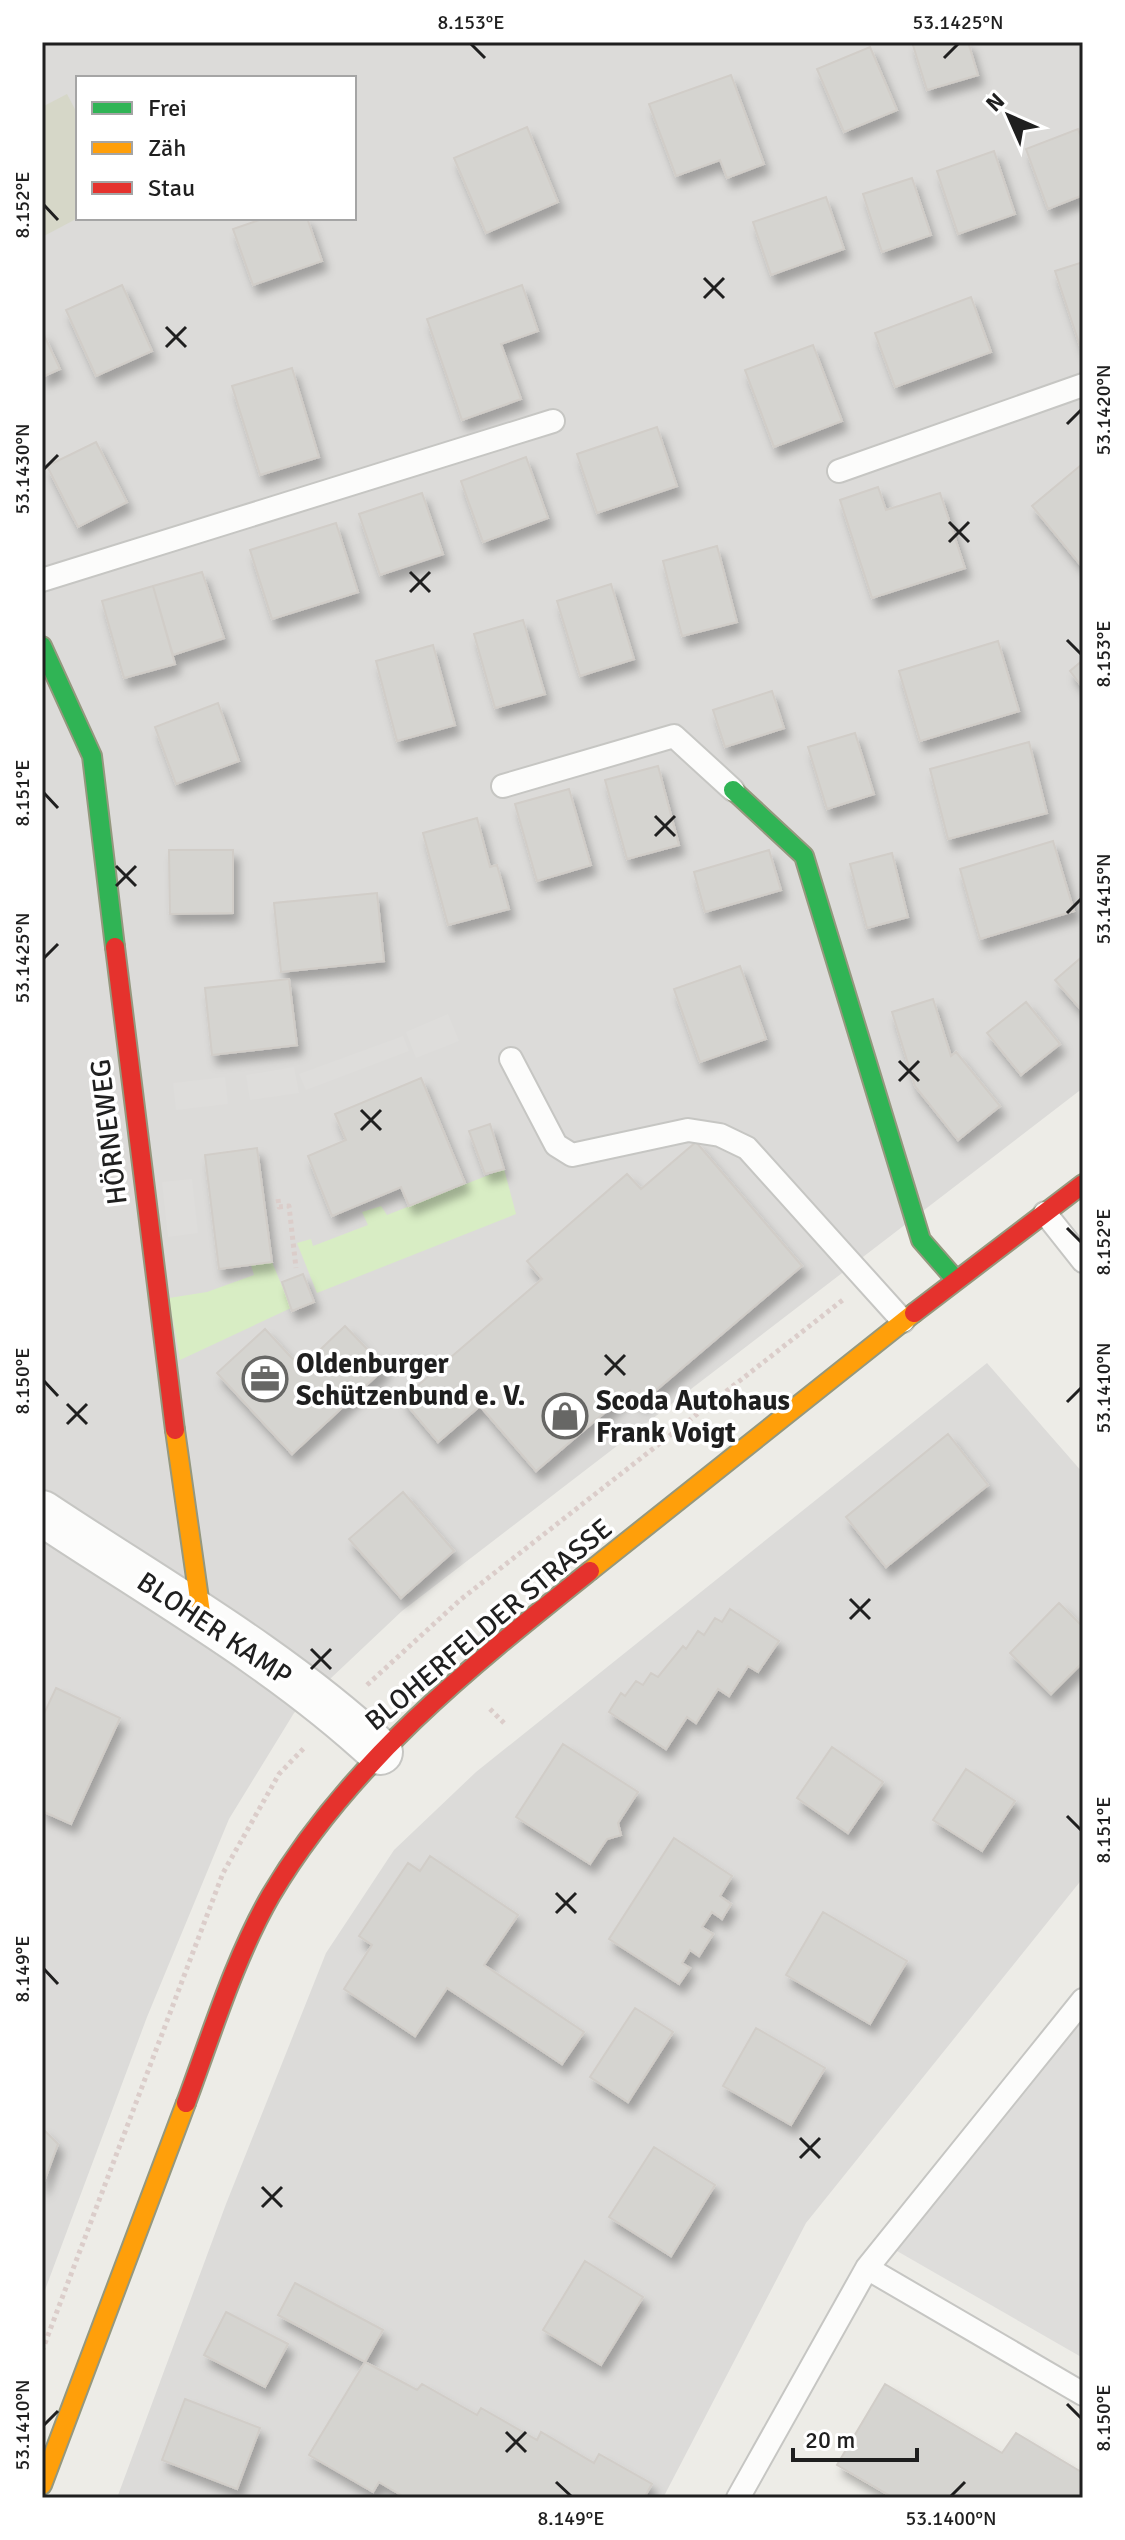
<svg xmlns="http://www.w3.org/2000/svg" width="1125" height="2540" viewBox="0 0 1125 2540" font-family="Signika,sans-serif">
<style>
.residential{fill:#dcdbd9;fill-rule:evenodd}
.construction{fill:#d6d7c8}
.grass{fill:#d8edc4}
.parking{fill:#dedddb}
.building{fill:#d5d4d0;stroke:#d1cdc8;stroke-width:2;filter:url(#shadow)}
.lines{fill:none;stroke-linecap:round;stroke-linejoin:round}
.lane-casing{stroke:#c6c6c3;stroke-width:26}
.street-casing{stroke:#c6c6c3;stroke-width:48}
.fast-casing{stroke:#95987e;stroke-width:22}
.slow-casing{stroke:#95987e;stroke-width:22}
.jam-casing{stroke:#95987e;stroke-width:22}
.path{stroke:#dbcdca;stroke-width:5;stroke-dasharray:4 4;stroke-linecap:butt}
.lane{stroke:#fcfcfb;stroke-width:22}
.street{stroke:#fcfcfb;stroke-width:44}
.fast{stroke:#30b455;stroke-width:18}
.slow{stroke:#ff9f0a;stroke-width:18}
.jam{stroke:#e5322d;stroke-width:18}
.ticks{fill:none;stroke:#1f1f1f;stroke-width:3}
.labels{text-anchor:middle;stroke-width:7;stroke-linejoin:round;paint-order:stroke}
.street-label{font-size:28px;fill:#1f1f1f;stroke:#fff}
.poi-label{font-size:28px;font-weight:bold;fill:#1f1f1f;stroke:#fff;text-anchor:start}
.neatline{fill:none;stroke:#1f1f1f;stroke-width:3}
.ticks-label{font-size:20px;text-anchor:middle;fill:#1f1f1f}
</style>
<defs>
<filter id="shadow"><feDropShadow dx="5" dy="9" stdDeviation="4" flood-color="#0004"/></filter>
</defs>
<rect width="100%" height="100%" fill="#edece7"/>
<path class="residential" d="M42,42H1083V1088L402,1611L294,1713L229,1819L147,2017L42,2298ZM78,78H354V218H78Z
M987,1363L1083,1473V1878L806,2223L663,2498H117L226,2204L326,1953L394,1850L476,1772Z"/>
<path class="construction" d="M67,94L78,115V218L44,236L42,107Z"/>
<path class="grass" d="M504,1169L516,1214L317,1293L297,1243L311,1239L313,1246L368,1225L362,1212L381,1206L387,1215Z
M272,1262L291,1308L180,1360L169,1298L207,1292L254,1275L251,1265Z"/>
<path class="parking" d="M448,1014L459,1041L416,1058L406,1032Z
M403,1036L409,1051L306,1090L299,1074Z
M294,1067L299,1093L250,1100L246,1075Z
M225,1077L228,1104L176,1110L173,1083Z
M192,1179L198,1233L168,1237L162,1182Z
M1083,2017V2358L897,2251Z"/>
<path class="building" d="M912,42H968L978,75L927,90Z
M870,47L897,110L844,132L817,69Z
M731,75L764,164L727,178L720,160L676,176L649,104Z
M527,127L558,202L486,233L454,158Z
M1078,129L1083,143V195L1048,209L1026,149Z
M994,151L1015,214L958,234L937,171Z
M912,178L931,235L882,252L863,194Z
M826,197L844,249L771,275L753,222Z
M265,218H307L322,261L253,285L233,229Z
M1083,262V349H1081L1055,271Z
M122,285L152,351L96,376L66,310Z
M522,285L538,331L501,344L521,399L462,420L427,319Z
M971,297L991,352L895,387L875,333Z
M42,331L60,369L42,377Z
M813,345L842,421L774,447L745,370Z
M292,368L319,457L260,475L232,386Z
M657,427L677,486L597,513L577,454Z
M96,442L127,502L78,527L47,466Z
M526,457L548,518L483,542L461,481Z
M1081,465L1083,467V568L1032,506Z
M878,487L886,510L940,493L965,568L872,598L840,500Z
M422,493L443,554L380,575L359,514Z
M336,523L358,592L272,619L250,550Z
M717,546L737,622L682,636L663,561Z
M202,572L224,638L173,655L153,586Z
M611,584L634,659L580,676L557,601Z
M153,586L175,664L124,678L102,601Z
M523,620L545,694L495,708L474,634Z
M998,641L1019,711L920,741L899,671Z
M433,645L455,725L397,741L376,661Z
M1083,660V688L1070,671Z
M772,691L784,728L725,747L713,710Z
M218,703L239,761L176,784L155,727Z
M855,733L874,794L827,809L808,747Z
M1029,742L1047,813L948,839L930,769Z
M658,766L679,845L627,859L605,780Z
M569,789L591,865L537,881L515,804Z
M477,818L490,867L497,865L509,909L448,925L423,833Z
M1053,841L1074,911L980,939L960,869Z
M169,850H233V913L170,914Z
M769,850L781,890L705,912L694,872Z
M892,853L908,917L867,928L850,864Z
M377,893L384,961L281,972L274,903Z
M1083,956V1012L1055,980Z
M740,966L766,1039L700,1062L674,989Z
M289,979L297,1045L212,1055L205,988Z
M933,999L951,1056L956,1052L1000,1106L958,1140L915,1086L892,1012Z
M1026,1002L1060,1044L1021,1075L987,1033Z
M421,1078L465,1183L409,1206L401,1187L332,1216L308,1156L346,1140L335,1114Z
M490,1124L504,1169L485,1174L469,1131Z
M696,1142L802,1266L641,1403L630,1391L536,1471L480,1406L438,1442L402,1399L542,1279L527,1261L627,1174L641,1189Z
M257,1148L272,1262L219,1269L205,1155Z
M303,1274L314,1302L292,1311L282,1282Z
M345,1326L385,1368L292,1454L217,1373L265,1329L301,1368Z
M948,1434L988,1485L886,1567L846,1517Z
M403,1492L454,1551L401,1598L349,1539Z
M1059,1603L1083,1627V1662L1051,1694L1010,1653Z
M730,1609L779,1641L758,1672L748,1666L729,1696L718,1689L696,1723L687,1717L666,1749L609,1712L621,1693L625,1696L636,1681L643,1685L651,1673L658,1677L683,1646L686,1649L698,1631L704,1635L715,1618L722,1622Z
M56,1688L120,1718L71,1824L42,1811V1718Z
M563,1744L638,1792L618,1823L621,1835L607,1839L590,1864L516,1817Z
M832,1747L883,1782L848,1833L797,1798Z
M966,1769L1015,1801L982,1851L933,1820Z
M674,1838L732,1876L720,1896L731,1904L722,1919L712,1912L702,1927L713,1934L699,1956L690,1950L682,1963L690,1968L679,1984L609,1939Z
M430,1856L518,1915L484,1965L584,2032L562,2064L447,1988L415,2036L344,1989L372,1945L359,1936L408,1863L420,1871Z
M823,1912L907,1961L870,2024L786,1975Z
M635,2008L673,2032L628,2102L590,2077Z
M756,2028L825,2068L791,2125L723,2086Z
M42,2128L58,2144L42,2187Z
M654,2147L715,2185L671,2256L609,2217Z
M585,2261L643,2297L601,2365L543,2330Z
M295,2283L383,2330L365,2362L278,2315Z
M226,2312L288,2344L265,2387L204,2355Z
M365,2362L417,2390L422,2384L477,2415L481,2408L537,2440L541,2432L594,2463L599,2454L652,2484L644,2498H406L379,2482L373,2492L309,2455Z
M885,2384L1002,2453L1016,2433L1083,2473V2498H894L837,2465Z
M185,2399L260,2428L237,2489L162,2460Z"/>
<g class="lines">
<g class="lane-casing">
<path id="lane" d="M839,471L1083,385
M42,580L553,421
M503,786L674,736L733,790
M511,1059L556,1145L572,1155L688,1130L720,1135L747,1148L903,1321
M1045,1213L1083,1261
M867,2268L1083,2394
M738,2498L867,2268L1083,2000"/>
</g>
<g class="street-casing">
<path id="street" d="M42,1513C156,1589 279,1658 380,1752"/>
</g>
<g class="fast-casing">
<path id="fast" d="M42,646L92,756L115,947
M733,790L804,856L921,1240L956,1280"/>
</g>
<g class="slow-casing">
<path id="slow" d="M175,1430L202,1620
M590,1571L914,1313
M42,2485L186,2103"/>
</g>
<g class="jam-casing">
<path id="jam" d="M115,947L175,1430
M914,1313L1083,1184
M186,2103C211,2036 235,1957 271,1895C350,1762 471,1666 590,1571"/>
</g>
<path class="path" d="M278,1199L279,1207L289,1206L296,1268
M367,1685L460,1600L844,1299
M490,1709L504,1723
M42,2351L223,1873L279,1774L306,1746"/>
<use href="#lane" class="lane"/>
<use href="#street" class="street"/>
<use href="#fast" class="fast"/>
<use href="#slow" class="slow"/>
<use href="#jam" class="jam"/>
</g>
<path class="ticks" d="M471,44L485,58M944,58L958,44M44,205L58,220M704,278L724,298M704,298L724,278M166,327L186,347M166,347L186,327M1067,424L1081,410M44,469L58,455M949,522L969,542M949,542L969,522M410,572L430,592M410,592L430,572M1067,640L1081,654M44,793L58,808M655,816L675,836M655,836L675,816M116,866L136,886M116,886L136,866M1067,913L1081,899M44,958L58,944M899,1061L919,1081M899,1081L919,1061M361,1110L381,1130M361,1130L381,1110M1067,1228L1081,1242M605,1355L625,1375M605,1375L625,1355M44,1381L58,1396M1067,1402L1081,1388M67,1404L87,1424M67,1424L87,1404M850,1599L870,1619M850,1619L870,1599M311,1649L331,1669M311,1669L331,1649M1067,1816L1081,1830M556,1893L576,1913M556,1913L576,1893M44,1969L58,1984M800,2138L820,2158M800,2158L820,2138M262,2187L282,2207M262,2207L282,2187M1067,2404L1081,2418M44,2425L58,2411M506,2432L526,2452M506,2452L526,2432M556,2482L571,2496M951,2496L965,2482"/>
<defs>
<g id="office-ring" transform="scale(2.3)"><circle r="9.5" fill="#fff" stroke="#676765" stroke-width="1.5"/><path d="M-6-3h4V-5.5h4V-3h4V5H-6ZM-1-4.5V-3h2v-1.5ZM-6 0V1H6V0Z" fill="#676765"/></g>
<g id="shop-ring" transform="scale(2.3)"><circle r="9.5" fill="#fff" stroke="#676765" stroke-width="1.5"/><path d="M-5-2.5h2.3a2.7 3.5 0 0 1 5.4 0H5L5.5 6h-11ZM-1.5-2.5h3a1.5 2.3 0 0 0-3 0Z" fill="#676765"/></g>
</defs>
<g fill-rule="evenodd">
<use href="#office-ring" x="265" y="1379"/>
<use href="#shop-ring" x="565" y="1416"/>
</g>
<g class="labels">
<g class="street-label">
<text transform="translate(108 1132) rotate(-97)" y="10">HÖRNEWEG</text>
<text transform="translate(488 1624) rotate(-40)" y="10">BLOHERFELDER STRASSE</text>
<text transform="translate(215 1628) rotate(34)" y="10">BLOHER KAMP</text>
</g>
<g class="poi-label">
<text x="296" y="1373">Oldenburger<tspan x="296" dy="32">Schützenbund e. V.</tspan></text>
<text x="596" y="1410">Scoda Autohaus<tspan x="596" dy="32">Frank Voigt</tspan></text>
</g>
</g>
<rect width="1125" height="2540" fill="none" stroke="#ffffff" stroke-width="88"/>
<rect x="76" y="76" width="280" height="144" fill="#ffffff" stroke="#a5a5a5" stroke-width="2"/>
<rect x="92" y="102" width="40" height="12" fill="#30b455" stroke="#a5a5a5" stroke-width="2"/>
<text x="148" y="116" font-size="24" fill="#1f1f1f">Frei</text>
<rect x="92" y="142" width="40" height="12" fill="#ff9f0a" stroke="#a5a5a5" stroke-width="2"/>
<text x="148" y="156" font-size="24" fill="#1f1f1f">Zäh</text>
<rect x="92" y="182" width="40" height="12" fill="#e5322d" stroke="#a5a5a5" stroke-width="2"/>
<text x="148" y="196" font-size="24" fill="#1f1f1f">Stau</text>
<g transform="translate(1009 116) rotate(315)" stroke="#ffffff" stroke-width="6" paint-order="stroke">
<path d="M0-6L14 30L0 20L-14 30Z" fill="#1f1f1f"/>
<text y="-12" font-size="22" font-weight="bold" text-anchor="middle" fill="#1f1f1f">N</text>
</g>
<path d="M793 2448v12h124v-12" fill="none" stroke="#1f1f1f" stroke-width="4"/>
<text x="805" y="2448" font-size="24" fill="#1f1f1f" stroke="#ffffff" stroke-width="6" paint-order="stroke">20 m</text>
<rect x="44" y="44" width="1037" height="2452" class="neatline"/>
<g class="ticks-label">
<text x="471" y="29">8.153°E</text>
<text x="958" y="29">53.1425°N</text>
<text transform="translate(22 205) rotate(-90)" y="7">8.152°E</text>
<text transform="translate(1103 410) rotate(-90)" y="7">53.1420°N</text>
<text transform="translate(22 469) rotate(-90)" y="7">53.1430°N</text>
<text transform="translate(1103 654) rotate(-90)" y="7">8.153°E</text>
<text transform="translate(22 793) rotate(-90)" y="7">8.151°E</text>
<text transform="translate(1103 899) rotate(-90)" y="7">53.1415°N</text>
<text transform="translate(22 958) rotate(-90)" y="7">53.1425°N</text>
<text transform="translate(1103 1242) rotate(-90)" y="7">8.152°E</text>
<text transform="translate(22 1381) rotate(-90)" y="7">8.150°E</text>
<text transform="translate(1103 1388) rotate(-90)" y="7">53.1410°N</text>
<text transform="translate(1103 1830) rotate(-90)" y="7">8.151°E</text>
<text transform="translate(22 1969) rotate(-90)" y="7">8.149°E</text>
<text transform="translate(1103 2418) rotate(-90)" y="7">8.150°E</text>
<text transform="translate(22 2425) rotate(-90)" y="7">53.1410°N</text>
<text x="571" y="2525">8.149°E</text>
<text x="951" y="2525">53.1400°N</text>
</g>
</svg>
